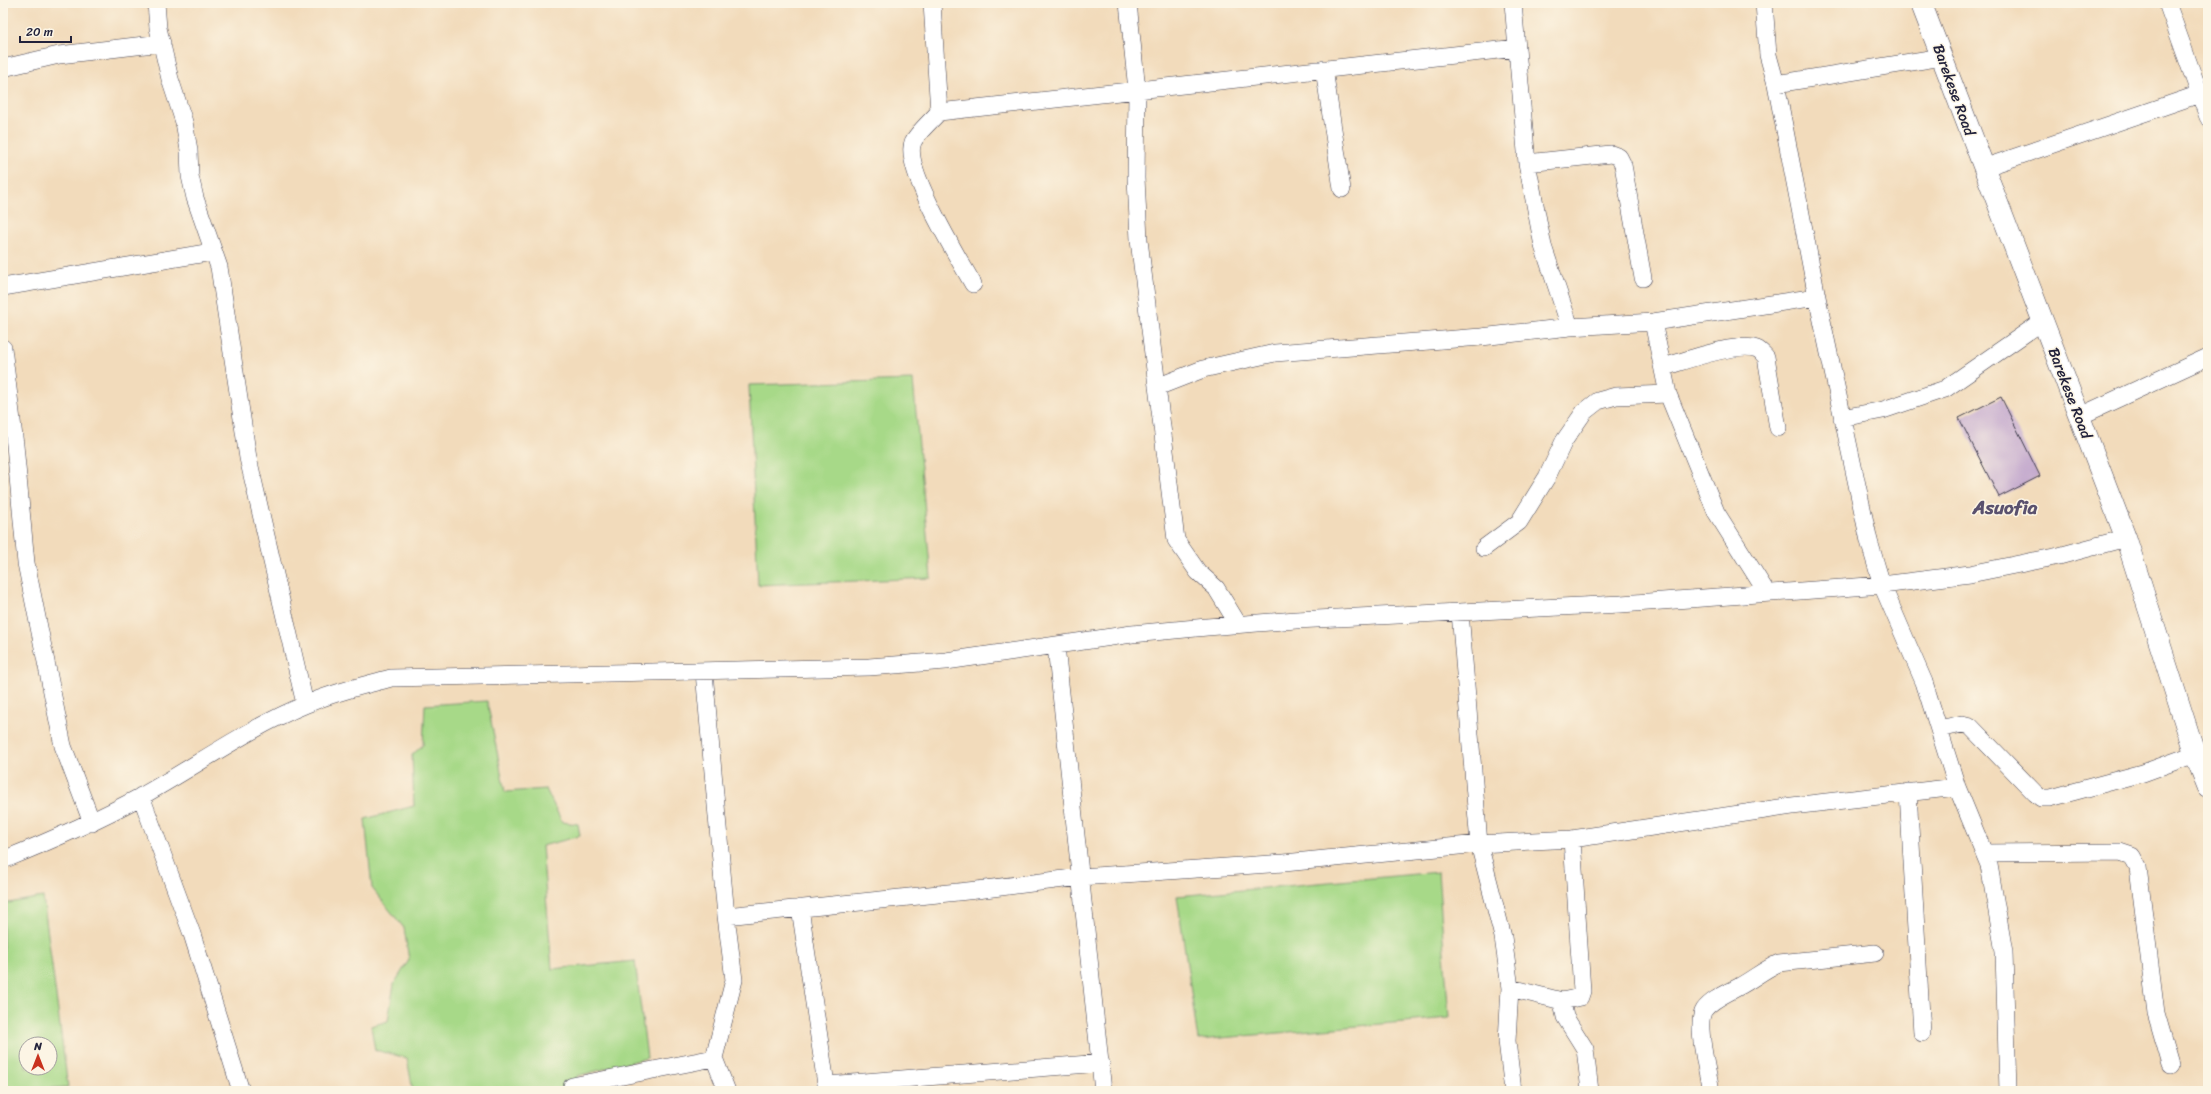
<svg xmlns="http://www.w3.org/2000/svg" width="2211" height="1094" viewBox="0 0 2211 1094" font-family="Sriracha,sans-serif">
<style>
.green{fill:#a7d988;stroke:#647e62;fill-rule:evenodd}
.building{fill:#c3a8cd}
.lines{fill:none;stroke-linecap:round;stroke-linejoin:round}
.minor-casing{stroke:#413e4e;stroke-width:18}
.major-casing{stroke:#413e4e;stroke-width:22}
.minor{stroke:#fff;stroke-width:17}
.major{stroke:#fff;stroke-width:21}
.labels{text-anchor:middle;stroke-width:3;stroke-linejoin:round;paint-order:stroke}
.street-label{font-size:15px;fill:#22223b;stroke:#fcf5e5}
.district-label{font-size:19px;font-weight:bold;fill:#5a516e;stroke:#fcf5e5}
</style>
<rect width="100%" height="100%" fill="#fcf5e5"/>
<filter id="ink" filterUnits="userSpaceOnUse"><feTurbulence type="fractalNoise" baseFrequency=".025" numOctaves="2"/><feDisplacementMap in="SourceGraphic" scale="8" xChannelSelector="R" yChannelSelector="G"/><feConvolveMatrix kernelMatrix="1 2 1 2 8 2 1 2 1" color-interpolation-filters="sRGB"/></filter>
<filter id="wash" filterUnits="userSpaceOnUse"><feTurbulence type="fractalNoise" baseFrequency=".012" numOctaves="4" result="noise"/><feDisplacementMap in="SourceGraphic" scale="16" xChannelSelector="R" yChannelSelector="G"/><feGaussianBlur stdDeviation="0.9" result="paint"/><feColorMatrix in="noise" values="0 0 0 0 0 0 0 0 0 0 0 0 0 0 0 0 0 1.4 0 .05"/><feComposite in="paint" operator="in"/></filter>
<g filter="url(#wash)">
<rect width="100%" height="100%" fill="#f2dbbb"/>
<path class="green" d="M913,380L931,578L758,585L749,385Z
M487,701L505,792L546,789L562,822L578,824L580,836L542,846L552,969L635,961L647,1058L577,1076L578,1091H413L407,1058L375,1050L371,1026L388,1021L394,984L409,960L404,928L372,888L365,819L414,806L412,755L423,745L425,705Z
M1438,872L1449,1018L1198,1040L1177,896Z
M43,897L68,1087L3,1091V904ZM26,1044H50V1068H26Z"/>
<g id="blocks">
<path class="building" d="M2001,397L2040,476L1999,497L1959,418Z"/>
</g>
</g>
<g filter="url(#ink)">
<use href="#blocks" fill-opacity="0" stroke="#413e4e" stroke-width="1"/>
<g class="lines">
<g class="minor-casing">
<path id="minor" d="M156,3L158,28L170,79L184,122L189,150L190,176L195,198L219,267L248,458L305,704
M932,3L939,112
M1128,3L1137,90L1136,178L1139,240L1176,540L1198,572L1216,588L1238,624
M1513,3L1527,163L1543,246L1570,327
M1764,3L1768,55L1776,84L1817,297L1869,541L1882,585L1924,682L1957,787L1989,865L2004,952L2008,1091
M2167,3L2208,117
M3,68L59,55L162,43
M1324,69L1342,189
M1776,84L1942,57
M1527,163L1611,154L1619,157L1623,165L1643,278
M1983,168L2200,94
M973,284C959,259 902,167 913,142C917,133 932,120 939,112L1517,48
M3,287L212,252
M1653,322L1668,394L1716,512L1767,593
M3,348L15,445L26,563L63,746L92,823
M1664,367C1684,361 1738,341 1757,349C1760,350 1763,354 1766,357L1778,428
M1157,387L1203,369L1275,353L1481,337L1570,327L1653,322L1817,297
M2080,416L2208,357
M1842,418L1883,410L1945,389L2043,321
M1484,548L1519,522L1547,477L1564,441L1584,412L1598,401L1616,396L1668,394
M1460,612L1479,844L1503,937L1510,988L1507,1041L1513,1091
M1056,646L1103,1091
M704,672L726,916L734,980L714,1058
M1939,729L1962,724L1970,726L2035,793L2041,798H2050L2143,773L2195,754
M1908,792L1922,1033
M141,796L192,934L241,1091
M1985,853L2120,852L2132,856L2138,867L2156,1013L2171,1065
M3,860C50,841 96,821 140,797C196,766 248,728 307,704C334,692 362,686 391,678L869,667L946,661L1132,634L1207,627L1296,620L1621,604L1882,585L1970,574L2059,556L2126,538
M800,908L827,1091
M726,916L977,890L1080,877L1284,863L1479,844L1572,839L1792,806L1957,787
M1510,988L1562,1001L1580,997L1582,991L1572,839
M1562,1001L1565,1017L1585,1049L1590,1091
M827,1085L1101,1063
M572,1086L714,1058L727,1091
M1711,1091C1708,1073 1695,1024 1704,1010C1712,999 1728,993 1740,986C1753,979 1765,969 1779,963L1875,953"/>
</g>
<g class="major-casing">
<path id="major" d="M1921,3L2126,538L2195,754L2208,787"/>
</g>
<use href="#minor" class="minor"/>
<use href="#major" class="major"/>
</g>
</g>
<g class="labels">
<g class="street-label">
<text transform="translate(1954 90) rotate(70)" y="5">Barekese Road</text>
<text transform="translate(2070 393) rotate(69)" y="5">Barekese Road</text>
</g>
<g class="district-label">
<text x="2005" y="514">Asuofia</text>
</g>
</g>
<rect width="2211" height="1094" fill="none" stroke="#fcf5e5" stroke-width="16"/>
<g transform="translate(38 1056)"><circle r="19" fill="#fcf5e5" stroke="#a5a1a1"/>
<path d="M0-3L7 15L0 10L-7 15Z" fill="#c8321e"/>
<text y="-6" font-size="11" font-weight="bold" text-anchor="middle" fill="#22223b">N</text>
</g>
<path d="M20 36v6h51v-6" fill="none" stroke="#22223b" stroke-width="2"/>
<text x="26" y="36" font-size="12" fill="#22223b" stroke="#fcf5e5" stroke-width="3" paint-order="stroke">20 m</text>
</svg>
